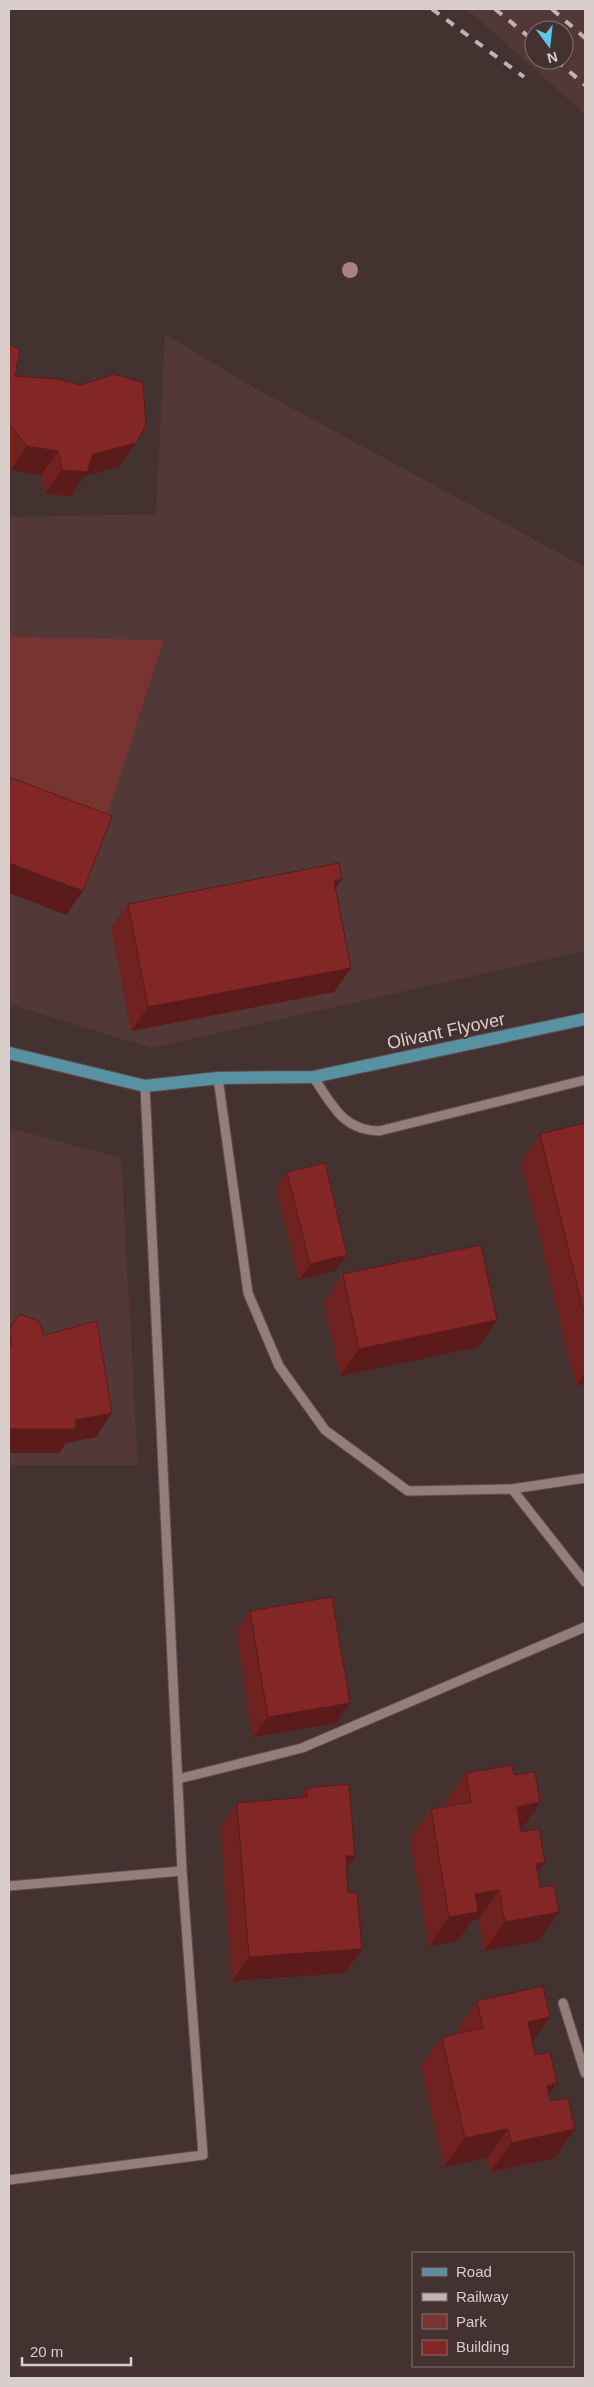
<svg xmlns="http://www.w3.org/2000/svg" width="594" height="2387" viewBox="0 0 594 2387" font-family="Helvetica,sans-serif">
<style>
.built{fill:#523836;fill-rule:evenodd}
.green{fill:#783431}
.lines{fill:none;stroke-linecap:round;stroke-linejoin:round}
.minor-casing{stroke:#5f4f4e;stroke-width:11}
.major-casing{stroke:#5f4f4e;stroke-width:14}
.minor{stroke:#947e7c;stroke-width:9}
.major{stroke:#5891a1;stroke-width:12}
.rail{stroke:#c0b3b2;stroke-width:4;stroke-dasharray:9 9;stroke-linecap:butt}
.tree{fill:#a7827e}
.wall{fill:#702221}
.shaded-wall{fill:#5b1b1b}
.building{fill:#822726;stroke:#5b1b1b}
.labels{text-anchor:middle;stroke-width:4;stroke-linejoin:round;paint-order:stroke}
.street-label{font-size:18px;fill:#dacecd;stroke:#443230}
</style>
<rect width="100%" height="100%" fill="#443230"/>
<path class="built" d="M467,9H585V114ZM534,30H564V60H534Z
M165,334L244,382L585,567V951L151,1048L9,1004V517L156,514Z
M9,1128L121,1158L138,1465H9Z"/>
<path class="green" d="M9,637L164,640L106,818L9,786Z"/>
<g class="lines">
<g class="minor-casing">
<path id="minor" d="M313,1077C333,1105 342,1130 379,1131L585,1080
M218,1078L248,1293L279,1366L325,1430L408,1491L512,1489L585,1478
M512,1489L585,1582
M178,1779L302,1748L585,1627
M9,1886L182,1871
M563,2003L585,2073
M9,2180L203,2155L182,1871L145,1086"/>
</g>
<g class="major-casing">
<path id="major" d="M9,1053L145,1086L218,1078L313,1077L585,1019"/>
</g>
<use href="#minor" class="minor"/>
<use href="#major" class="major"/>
<path class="rail" d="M432,9L524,77
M495,9L534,41
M552,9L585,38
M556,60L585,85"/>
</g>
<circle class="tree" cx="350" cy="270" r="8"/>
<path class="wall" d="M9,344L15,376L119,467L84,476L70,496L45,494L41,475L11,470L9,468Z
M336,888L351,968L334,992L131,1031L111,928L128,904Z
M585,1123V1383L576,1386L521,1162L540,1134Z
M287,1172L347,1255L336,1270L299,1280L276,1188Z
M343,1274L478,1347L340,1376L324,1302Z
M19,1314L44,1335L96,1437L66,1443L59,1453H9V1328Z
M250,1611L350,1703L336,1723L253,1737L236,1631Z
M466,1773L514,1775L540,1802L521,1830V1832L545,1862L537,1873L538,1941L484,1951L479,1919L472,1920L458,1941L429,1946L410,1839L431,1809L446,1807V1802Z
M307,1788L355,1856L346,1868L348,1893L362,1949L345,1973L232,1981L220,1827L237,1803L300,1798Z
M477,2001L550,2017L532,2041L535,2055L557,2083L549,2094L555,2158L490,2172L487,2158L444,2167L421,2066L442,2037L458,2033L457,2030Z"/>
<path class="shaded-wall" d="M136,443L119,467L84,476L70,496L45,494L62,470L93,454Z
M27,446L58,451L41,475L11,470Z
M9,863L83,891L66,915L9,893Z
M342,879L325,903L334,881Z
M351,968L334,992L131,1031L148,1007Z
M347,1255L336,1270L299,1280L310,1264Z
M497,1320L478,1347L340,1376L359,1349Z
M585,1372V1383L576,1386Z
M112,1413L96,1437L66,1443L59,1453H9V1429L76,1420Z
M350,1703L336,1723L253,1737L268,1717Z
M540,1802L520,1832L517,1807Z
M346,1856H355L338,1880Z
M545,1862L525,1891L536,1864Z
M499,1890L479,1919L472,1920L458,1941L429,1946L449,1917L475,1894Z
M559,1912L538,1941L484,1951L505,1922Z
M362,1949L345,1973L232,1981L249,1957Z
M550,2017L529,2046L528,2022Z
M557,2083L536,2112L547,2086Z
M508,2129L487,2158L444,2167L465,2138Z
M575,2129L555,2158L490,2172L511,2143Z"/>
<path class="building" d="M9,344L20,350L15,376L57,379L81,385L114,374L143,383L146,426L136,443L93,454L87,472L62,470L58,451L27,446L12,427L9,426Z
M9,777L112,816L83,891L9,863Z
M339,863L342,879L334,881L351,968L148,1007L128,904Z
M585,1123V1317L540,1134Z
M325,1163L347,1255L310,1264L287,1172Z
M481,1245L497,1320L359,1349L343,1274Z
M19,1314L39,1321L44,1335L97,1321L112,1413L76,1420V1429H9V1345H12L9,1330Z
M332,1597L350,1703L268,1717L250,1611Z
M512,1765L514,1775L535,1772L540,1802L517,1807L521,1832L539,1829L545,1862L536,1864L540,1887L554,1885L559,1912L505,1922L499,1890L475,1894L478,1912L449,1917L431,1809L471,1802L466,1773Z
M349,1784L355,1856H346L348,1893L357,1892L362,1949L249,1957L237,1803L307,1797V1788Z
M543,1986L550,2017L528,2022L535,2055L550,2052L557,2083L547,2086L550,2101L568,2098L575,2129L511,2143L508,2129L465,2138L442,2037L483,2028L477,2001Z"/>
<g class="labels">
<g class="street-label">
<text transform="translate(446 1031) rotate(-12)" y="6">Olivant Flyover</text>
</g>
</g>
<rect width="594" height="2387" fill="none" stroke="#dacecd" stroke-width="20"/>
<rect x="412" y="2252" width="162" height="115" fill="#443230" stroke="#80706f"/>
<rect x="422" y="2268" width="25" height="8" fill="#5891a1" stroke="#80706f"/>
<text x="456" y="2277" font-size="15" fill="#dacecd">Road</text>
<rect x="422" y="2293" width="25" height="8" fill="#c0b3b2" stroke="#80706f"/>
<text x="456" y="2302" font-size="15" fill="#dacecd">Railway</text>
<rect x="422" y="2314" width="25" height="15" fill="#783431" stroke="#80706f"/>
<text x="456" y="2327" font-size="15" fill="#dacecd">Park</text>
<rect x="422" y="2340" width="25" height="15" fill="#822726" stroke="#80706f"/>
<text x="456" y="2352" font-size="15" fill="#dacecd">Building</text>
<g transform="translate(549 45) rotate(165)"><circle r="24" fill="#443230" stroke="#80706f"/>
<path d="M0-4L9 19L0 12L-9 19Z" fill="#5ac8e6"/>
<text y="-8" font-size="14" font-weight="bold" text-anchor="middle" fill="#dacecd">N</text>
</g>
<path d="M22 2357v8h109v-8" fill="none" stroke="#dacecd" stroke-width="2.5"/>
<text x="30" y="2357" font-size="15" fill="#dacecd" stroke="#443230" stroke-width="4" paint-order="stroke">20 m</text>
</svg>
